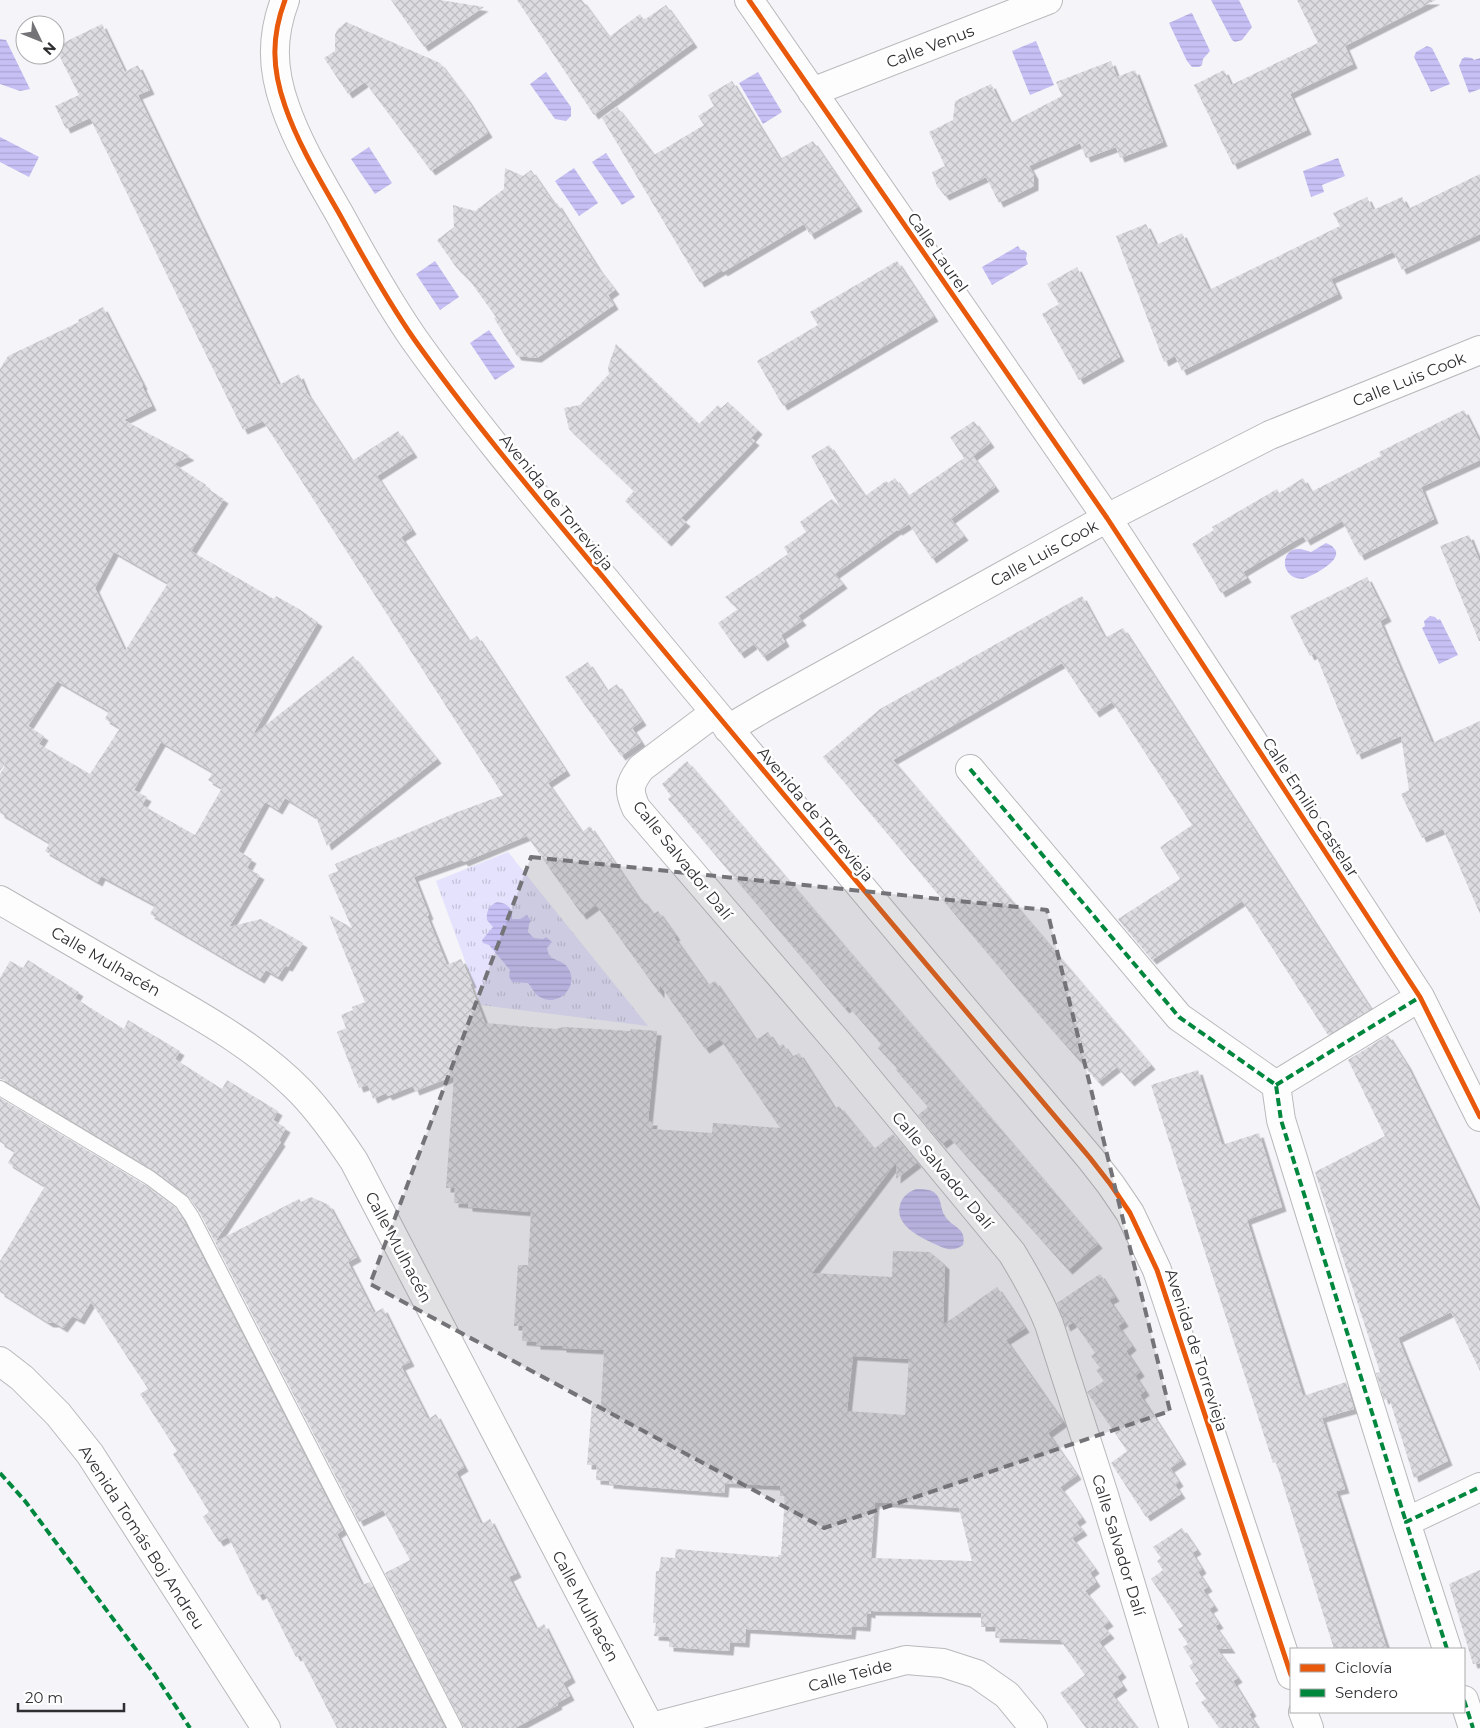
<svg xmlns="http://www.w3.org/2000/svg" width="1480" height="1728" viewBox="0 0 1480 1728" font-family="Montserrat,sans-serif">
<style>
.park{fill:url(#park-tufts)}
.water{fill:url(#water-rules)}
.building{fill:url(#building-cross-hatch);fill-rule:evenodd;filter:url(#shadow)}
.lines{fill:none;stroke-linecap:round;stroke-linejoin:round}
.lane-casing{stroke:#b9b9bc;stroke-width:16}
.street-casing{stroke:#b9b9bc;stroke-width:30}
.lane{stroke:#fdfdfe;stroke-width:14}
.street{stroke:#fdfdfe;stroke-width:28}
.quiet{stroke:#00873e;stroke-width:4;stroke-dasharray:8 4;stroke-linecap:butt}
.cycleway-casing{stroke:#fff;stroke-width:8}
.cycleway{stroke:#e8590c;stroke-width:5}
.marked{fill:#747377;fill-opacity:0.2;stroke:#747377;stroke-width:4;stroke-dasharray:10 6;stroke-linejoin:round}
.labels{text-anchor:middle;stroke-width:5;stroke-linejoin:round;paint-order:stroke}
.street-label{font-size:16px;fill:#2f2e31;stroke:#fff}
</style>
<defs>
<pattern id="park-tufts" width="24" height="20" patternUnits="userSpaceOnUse" patternTransform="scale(1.25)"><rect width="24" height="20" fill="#e4e2fc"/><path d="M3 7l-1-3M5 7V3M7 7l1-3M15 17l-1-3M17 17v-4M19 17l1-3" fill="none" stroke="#c4c2d8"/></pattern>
<pattern id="water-rules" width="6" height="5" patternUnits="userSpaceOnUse" patternTransform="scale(1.25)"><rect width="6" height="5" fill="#c6c0f5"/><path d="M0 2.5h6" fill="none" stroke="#aaa5d2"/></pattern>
<pattern id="building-cross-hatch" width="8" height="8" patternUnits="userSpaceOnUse" patternTransform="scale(1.25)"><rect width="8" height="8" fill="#dddde1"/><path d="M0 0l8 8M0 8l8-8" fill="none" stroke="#bebec2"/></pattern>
<filter id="shadow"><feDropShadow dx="4.5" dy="4.5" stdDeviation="0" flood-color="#0004"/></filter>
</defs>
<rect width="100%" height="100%" fill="#f4f4f9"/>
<path class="park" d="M508,852L648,1026L481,1005L436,881Z"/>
<path class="water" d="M1211,0H1239L1252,27L1242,40L1235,42L1232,40Z
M1191,13H1192L1210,51L1203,59L1202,65L1199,67H1192L1187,61L1169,23Z
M0,39L6,40L30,89L20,91L0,84Z
M1036,41L1054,85L1030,95L1012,51Z
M1427,46L1432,48L1450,84L1431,92L1414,57L1416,52Z
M1465,57L1472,58L1474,60L1480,58V89L1469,93L1459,66L1462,59Z
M546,72L571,107V116L566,121L555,119L530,84Z
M758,72L782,112L763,124L739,83Z
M0,137L39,157L29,177L0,162Z
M369,147L392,183L375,194L351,159Z
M606,153L635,197L622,205L592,162Z
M1338,158L1345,176L1322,185L1324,192L1311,197L1303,171Z
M574,168L598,203L579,216L555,181Z
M1018,246L1021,250H1024L1027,253L1026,259L1028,264L992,285L982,267Z
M435,261L459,297L440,310L416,274Z
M489,330L515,367L495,380L470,343Z
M1326,543C1355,555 1314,575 1303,579C1279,579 1280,548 1299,549C1303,549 1307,551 1311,552Z
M1430,616L1435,617L1438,620L1440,619L1458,655L1439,664L1422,628L1425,626L1424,621Z
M497,902C508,903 513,909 512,919H520L527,915L531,921L529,924L528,932L534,938L543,939L546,937L552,942L547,948L549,956C556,961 564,961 568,968C580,986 558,1008 540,997C534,994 532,987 528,983L512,982L509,976L510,970L489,945L483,943L482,940L493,927L487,920C486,911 489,906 497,902Z
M916,1189C923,1189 931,1189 936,1194C942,1200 940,1209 945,1216C952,1228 967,1227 963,1245C960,1247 957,1249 952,1249C947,1250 942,1247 937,1245C922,1238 894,1226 900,1205C902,1197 908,1192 916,1189Z"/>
<path class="building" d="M391,0H440L484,7L424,47Z
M517,0H582L609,37L640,14L644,20L666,5L693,43L594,115Z
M1297,0H1436L1345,46L1353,64L1290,94L1307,130L1233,165L1194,85L1224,70L1231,85L1318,43Z
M346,22L440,63L467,99L488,133L431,171L365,82L348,94L324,58L335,51V35L337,30Z
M102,24L125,72L138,65L150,90L138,95L279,385L299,374L307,393L352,461L398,431L413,453L377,476L412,530L401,537L469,641L477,636L566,771L548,783L582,832L590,826L640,900L642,899L653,914L658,911L676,936L674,937L708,985L715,981L756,1040L768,1032L778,1047L783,1044L792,1057L799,1053L835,1109L839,1106L874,1149L893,1134L917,1163L896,1179L897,1161L812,1273L892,1277L893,1251L930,1252L945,1265L943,1325L997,1287L1025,1328L1006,1340L1063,1422L1048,1433L1077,1475L1060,1487L1082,1518L1076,1522L1083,1531L1072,1538L1095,1569L1090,1573L1096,1582L1085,1591L1109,1622L1103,1626L1110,1634L1099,1642L1122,1673L1117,1677L1123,1686L1112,1694L1137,1728H1086L1060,1693L1085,1675L1060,1640L995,1638L996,1627H981V1613L871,1611V1614L867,1613L866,1627L852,1626L851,1635L746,1629L745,1643L730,1642L729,1651L669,1647V1637L654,1636L656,1623H653L656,1571H659L661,1557L675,1558L676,1549L778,1557V1555H781L785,1496H780V1486L725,1483L724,1493L609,1484V1481L596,1480L597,1465H587L592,1404L601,1405L604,1350L562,1348V1346L536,1345V1342L522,1341L523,1326H514L518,1265H528L531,1212L468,1207V1204L454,1203L455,1188H446L454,1076L415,1091L413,1086L388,1096L386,1093L373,1099L368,1085L359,1088L337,1032L346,1028L341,1015L353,1010L352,1007L365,1002L329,915L352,928L328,875L338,871L335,864L455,813L503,795L263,421L243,430L90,118L66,129L55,106L79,95L55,47ZM527,836L582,915L596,905L660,994V985L705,1049L720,1039L780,1128L713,1123L712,1133L652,1129L653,1121H648L657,1031L631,1029L630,1031L564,1027L556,1029L485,1023L470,984L472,983L461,959L447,965L427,916L429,915L414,877L462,860L464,862ZM853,1356L909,1359L905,1415L847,1411ZM875,1502L959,1508L972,1561L871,1558Z
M1111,61L1117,77L1135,70L1163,142L1120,158L1116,147L1086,158L1080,143L1029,166L1034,175V186L999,203L986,177L945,196L937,186L932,172L945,166L929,132L953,120L955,101L991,84L1010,123L1062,96L1056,82Z
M732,81L780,159L813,141L858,207L810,235L804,224L723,272L722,270L700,283L602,118L617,107L654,155L704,125L698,116L714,106L708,95Z
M505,168L523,176L531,170L555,205L557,203L598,268L615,290L608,295L614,305L537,358L517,356L494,318L496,317L470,281L456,267L437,240L454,227L453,205L475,211L504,189Z
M1480,174V234L1402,270L1393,252L1331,279L1338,294L1182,371L1175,356L1164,362L1116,236L1146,224L1156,245L1182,233L1209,290L1340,226L1333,213L1367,197L1373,210L1402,197L1408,209Z
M897,261L934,317L783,406L757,361L818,325L810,312Z
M1077,267L1120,357L1079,380L1042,314L1059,304L1047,284Z
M103,307L143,385L142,386L152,406L124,420L190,456L174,464L206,485L205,487L224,499L191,551L274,599L276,596L299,609L318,622L252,736L353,656L437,759L327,846L316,817L285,798L278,810L265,802L238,851L252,859L247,868L260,875L229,927L261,919L303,943L288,967L285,966L278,977L266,970L260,979L234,964L150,914L155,905L101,876L98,882L45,851L50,843L0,813V774L11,756H10L0,771V369L8,356L79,322L78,320ZM114,552L168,583L125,651L95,588ZM57,681L109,711L105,719L120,728L90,774L39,744L44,736L28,726ZM161,742L213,772L208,780L222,788L195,835L142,805L147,797L134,790Z
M616,344L699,424L718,405L721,408L728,402L758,430L751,438L755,441L681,518L686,522L667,542L625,501L634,491L569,429L564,408L580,405L609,374L608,367Z
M1464,410L1480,442V460L1421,487L1434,519L1360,556L1342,521L1306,541L1303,536L1243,572L1247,578L1221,593L1192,544L1214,530L1212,527L1277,489L1279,493L1303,478L1311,492L1381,456L1379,452Z
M974,421L990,443L973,456L995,487L951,519L964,536L932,559L909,524L898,531L897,530L835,574L843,584L798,616L802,621L781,635L785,642L763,657L754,644L740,654L718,623L738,609L725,597L788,554L784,547L806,532L800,522L832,499L840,507L811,456L829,445L865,496L886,481L888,483L895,478L908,496L964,458L950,437Z
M1469,535L1480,562V641H1479L1440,546Z
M1367,577L1387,617L1380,621L1432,743L1480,721V914L1443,829L1422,838L1401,794L1409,790L1401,736L1357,755L1315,653L1310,656L1290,616Z
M1082,596L1105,638L1123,628L1371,1009L1328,1035L1242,901L1152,960L1118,919L1180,879L1160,847L1192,825L1112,702L1095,713L1062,663L893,760L1151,1065L1130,1082L1117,1067L1098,1082L1045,1022L823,757L880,709Z
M588,662L607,691L617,684L642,721L632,728L641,742L621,756L565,677Z
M687,761L1098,1244L1068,1270L950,1138L942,1144L918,1115L928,1107L896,1070L897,1068L878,1048L881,1044L848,1006L845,1009L668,799L671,796L662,784Z
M28,960L79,992L75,998L124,1029L128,1020L180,1051L175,1059L222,1089L227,1080L278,1111L273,1120L286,1128L279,1140L281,1142L215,1242L299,1199L301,1202L311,1197L329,1205L357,1257L348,1262L374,1313L383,1308L410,1362L401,1366L428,1419L436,1414L464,1467L456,1472L481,1524L490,1519L517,1573L509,1577L536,1629L544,1624L571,1678L563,1683L570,1696L557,1703L558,1705L515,1728H464L385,1573L410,1560L383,1510L359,1522L200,1213L189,1197L155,1171L4,1080L0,1079V978L10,961L23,968Z
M1388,1035L1407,1065L1480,1212V1371L1451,1312L1398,1338L1448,1461L1414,1478L1390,1401L1388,1398L1384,1400L1376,1373L1380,1372L1315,1172L1385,1136L1348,1060Z
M1198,1070L1222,1145L1259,1133L1282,1207L1247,1220L1303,1396L1346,1382L1354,1409L1322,1418L1345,1489L1336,1491L1387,1649H1334L1276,1462L1273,1463L1151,1085Z
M0,1098L145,1185L176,1208L184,1221L343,1530L337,1534L362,1585L370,1582L445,1728H337L300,1655L296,1657L264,1593L258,1596L228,1537L219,1542L203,1517L209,1512L173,1454L177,1451L140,1394L148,1389L91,1302L80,1320L72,1316L63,1328L55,1323H49L0,1292V1261L45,1186L8,1163L15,1151L0,1142Z
M1100,1274L1115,1297L1109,1300L1124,1322L1118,1326L1132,1346L1126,1351L1140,1372L1135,1376L1145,1391L1140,1395L1182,1460L1170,1468L1179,1482L1175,1485L1181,1494L1146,1517L1111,1463L1127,1451L1087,1392L1104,1381L1096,1370L1100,1368L1091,1356L1095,1353L1074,1322L1084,1318L1083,1316L1066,1327L1057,1303Z
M1182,1528L1197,1550L1192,1553L1202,1569L1198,1572L1208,1587L1203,1590L1214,1606L1209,1609L1219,1624L1215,1626L1231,1649H1217L1238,1678L1233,1681L1252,1712L1249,1714L1258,1728H1219L1201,1702L1206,1699L1195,1683L1199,1681L1189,1666L1193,1663L1183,1647L1188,1644L1178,1629L1183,1626L1151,1579L1163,1570L1157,1561L1161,1558L1153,1547Z
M1480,1570V1663L1473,1664L1449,1584Z"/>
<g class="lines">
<g class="lane-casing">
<path id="lane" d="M0,1088L150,1178L182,1202L192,1217L455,1728"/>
</g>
<g class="street-casing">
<path id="street" d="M285,0C271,37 272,69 285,106C298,144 320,180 340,215C363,257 387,300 414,339C473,422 538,499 603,577C763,772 927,965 1090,1158L1111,1185L1130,1213L1157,1270L1291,1675
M749,0L1107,518L1420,997L1480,1117
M812,92L1048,0
M714,713L641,768C629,784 628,790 636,808L840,1045L1012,1253C1026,1276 1039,1299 1049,1324L1104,1495L1174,1728
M728,729L767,706L1107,518L1270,435L1480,350
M970,769L1179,1017L1276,1085L1281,1120L1406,1522
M0,900C49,929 99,957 148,986C202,1017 257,1047 301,1092C321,1113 338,1137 354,1161L650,1727
M1276,1085L1420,997
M0,1361L22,1378L58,1414L90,1454L266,1728
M1447,1649L1406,1522L1480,1487
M1464,1700L1473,1728
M1303,1712L1309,1728
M648,1728L906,1660L943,1663L977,1674L1007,1695L1030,1723L1033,1728"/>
</g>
<use href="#lane" class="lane"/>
<use href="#street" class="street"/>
<path class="quiet" d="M970,769L1179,1017L1276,1085L1281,1120L1406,1522
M1276,1085L1420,997
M0,1473L25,1501L155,1675L190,1728
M1447,1649L1406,1522L1480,1487
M1464,1700L1473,1728"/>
<g class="cycleway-casing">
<path id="cycleway" d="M285,0C271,37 272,69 285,106C298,144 320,180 340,215C363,257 387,300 414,339C473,422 538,499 603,577C763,772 927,965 1090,1158L1111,1185L1130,1213L1157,1270L1291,1675
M749,0L1107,518L1420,997L1480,1117"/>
</g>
<use href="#cycleway" class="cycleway"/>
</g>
<path class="marked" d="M531,857L1047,910L1170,1411L824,1528L370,1284Z"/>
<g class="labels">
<g class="street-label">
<text transform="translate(930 46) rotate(-21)" y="6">Calle Venus</text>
<text transform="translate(938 252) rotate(55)" y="6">Calle Laurel</text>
<text transform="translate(1409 379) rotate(-22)" y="6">Calle Luis Cook</text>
<text transform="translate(557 502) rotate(51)" y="6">Avenida de Torrevieja</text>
<text transform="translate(1044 553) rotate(-29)" y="6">Calle Luis Cook</text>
<text transform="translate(1311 807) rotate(57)" y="6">Calle Emilio Castelar</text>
<text transform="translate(816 814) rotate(50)" y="6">Avenida de Torrevieja</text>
<text transform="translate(683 860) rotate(51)" y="6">Calle Salvador Dalí</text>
<text transform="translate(106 961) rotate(30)" y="6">Calle Mulhacén</text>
<text transform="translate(943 1170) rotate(50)" y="6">Calle Salvador Dalí</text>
<text transform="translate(399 1247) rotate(62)" y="6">Calle Mulhacén</text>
<text transform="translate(1197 1350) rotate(72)" y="6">Avenida de Torrevieja</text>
<text transform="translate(142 1537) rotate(57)" y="6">Avenida Tomás Boj Andreu</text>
<text transform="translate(1119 1545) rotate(73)" y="6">Calle Salvador Dalí</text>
<text transform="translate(586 1606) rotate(62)" y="6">Calle Mulhacén</text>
<text transform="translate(850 1675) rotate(-15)" y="6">Calle Teide</text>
</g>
</g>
<rect x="1290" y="1648" width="175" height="65" fill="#ffffff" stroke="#acabad"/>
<rect x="1300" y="1664" width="25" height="8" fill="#e8590c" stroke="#acabad"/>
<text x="1335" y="1673" font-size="15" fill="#2f2e31">Ciclovía</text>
<rect x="1300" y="1689" width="25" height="8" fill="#00873e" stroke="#acabad"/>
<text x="1335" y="1698" font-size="15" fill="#2f2e31">Sendero</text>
<g transform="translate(40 40) rotate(133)"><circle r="24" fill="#ffffff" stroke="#acabad"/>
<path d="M0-4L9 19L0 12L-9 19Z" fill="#747377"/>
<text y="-8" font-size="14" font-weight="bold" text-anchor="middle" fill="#2f2e31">N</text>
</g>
<path d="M18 1703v8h106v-8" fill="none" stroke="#2f2e31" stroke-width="2.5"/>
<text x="25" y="1703" font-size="15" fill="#2f2e31" stroke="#ffffff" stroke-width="4" paint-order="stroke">20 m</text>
</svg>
